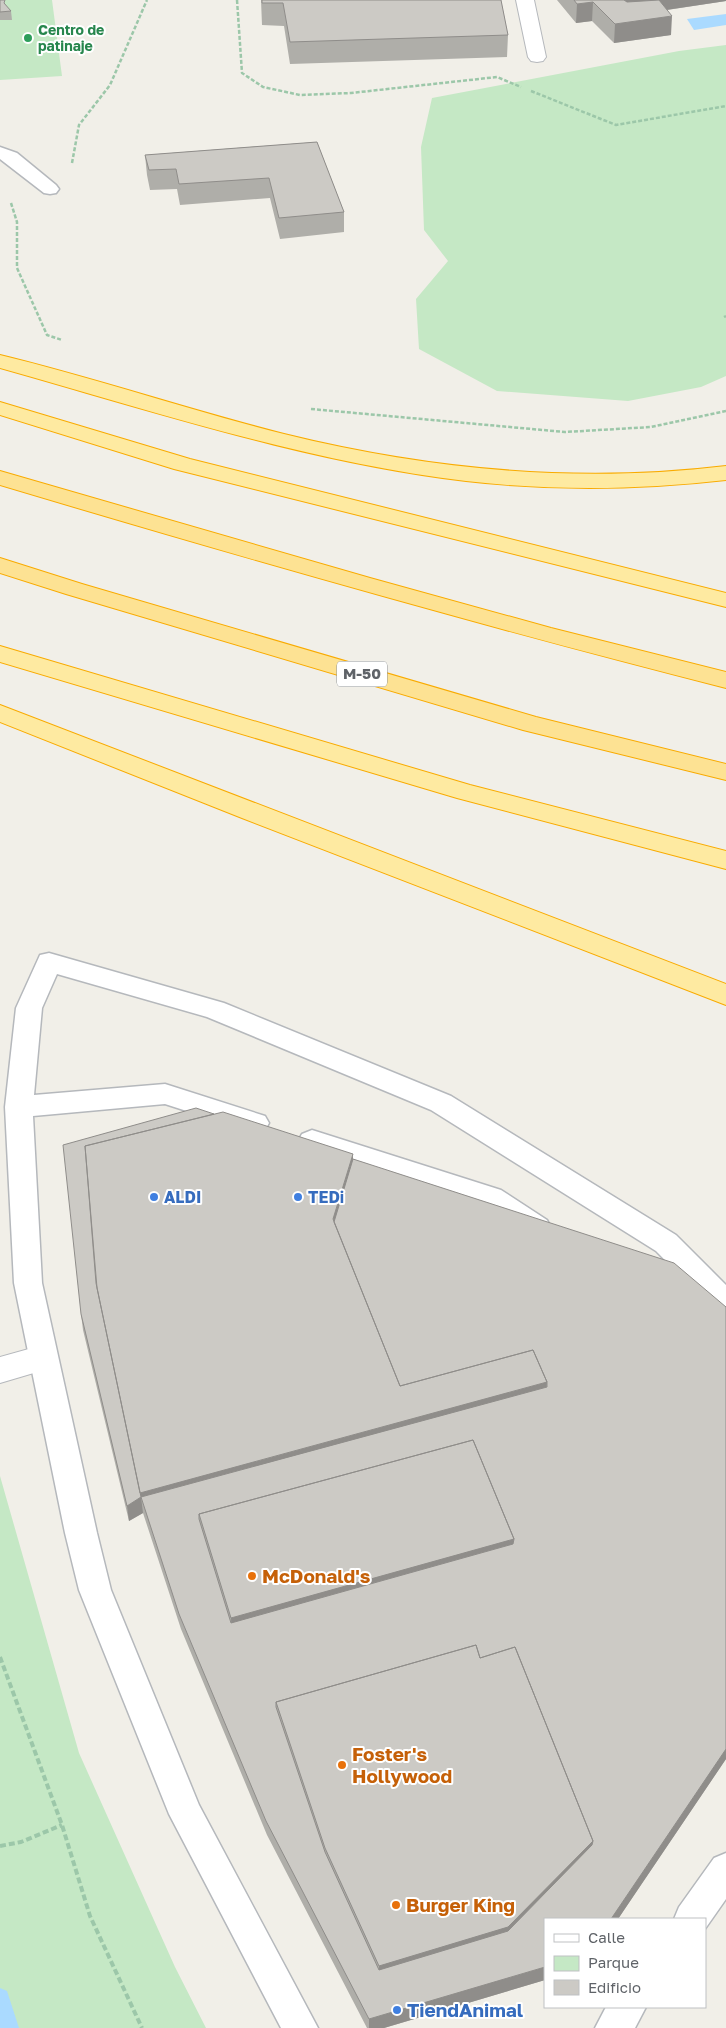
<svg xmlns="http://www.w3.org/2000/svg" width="726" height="2028" viewBox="0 0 726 2028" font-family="'Golos Text',sans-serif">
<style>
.green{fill:#c5e8c5}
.water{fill:#aadaff}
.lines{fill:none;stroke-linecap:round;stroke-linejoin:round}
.stream{fill:#aadaff;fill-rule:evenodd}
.service-casing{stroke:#b5b8bc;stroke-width:3}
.minor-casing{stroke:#b5b8bc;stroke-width:2}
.trunk-casing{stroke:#f9ab00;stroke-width:2}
.motorway-casing{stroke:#f9ab00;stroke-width:2}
.path-far1{stroke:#9cc7a9;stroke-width:2.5;stroke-dasharray:4 2;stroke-linecap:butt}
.path{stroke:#9cc7a9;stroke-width:4;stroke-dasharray:6 3;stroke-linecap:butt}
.service{fill:#fff;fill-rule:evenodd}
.minor{fill:#fff;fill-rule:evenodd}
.trunk{fill:#feeaa1;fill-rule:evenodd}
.motorway{fill:#fde293;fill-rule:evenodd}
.wall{fill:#afaea9}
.shaded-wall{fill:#8f8d8a}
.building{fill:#cccac5;stroke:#8f8d8a;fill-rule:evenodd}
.leisure-dot{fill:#2e9e5b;stroke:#fff;stroke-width:2}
.shop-dot{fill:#3f7fe0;stroke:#fff;stroke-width:2}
.food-dot{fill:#e8710a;stroke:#fff;stroke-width:2}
.labels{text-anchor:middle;stroke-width:4;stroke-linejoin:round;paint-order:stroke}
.far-leisure-label{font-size:14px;font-weight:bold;fill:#27864d;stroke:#fff;text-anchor:start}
.shield{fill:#fff;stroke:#8f9295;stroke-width:1}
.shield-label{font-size:15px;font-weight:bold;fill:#5f6368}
.shop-label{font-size:16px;font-weight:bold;fill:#366cbe;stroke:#fff;text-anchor:start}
.near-food-label{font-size:19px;font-weight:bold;fill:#c56008;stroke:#fff;text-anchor:start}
.near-shop-label{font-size:19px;font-weight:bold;fill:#366cbe;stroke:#fff;text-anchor:start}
</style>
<rect width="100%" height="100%" fill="#f1efe8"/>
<path class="green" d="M0,0H52L62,76L0,80Z
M726,45V376L701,387L628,401L497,391L419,349L416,299L448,261L424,230L421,147L432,98L679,51Z
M0,1476L79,1753L175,1967L206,2028H0Z"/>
<path class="water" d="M726,14V25L694,30L687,19Z"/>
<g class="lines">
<path class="stream" d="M0,1988L7,1991L19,2028H0Z"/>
<g class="service-casing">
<path id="service" d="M0,147L17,153L56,185L59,189L56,193L50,194L44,193L0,159Z
M49,953L224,1003L451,1096L676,1235L726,1285V1316L716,1312L656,1251L431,1110L207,1017L57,974L42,1008L34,1095L165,1084L265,1116L269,1123L265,1130L255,1133L165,1104L33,1116L42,1283L97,1533L111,1590L199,1805L318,2028H281L169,1814L79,1590L65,1533L14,1283L5,1107L16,1008L40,955Z
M312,1130L501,1190L547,1220L551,1228L547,1236L537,1239L527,1236L481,1206L302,1148L298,1141L302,1134Z
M726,1853V1899L705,1929V1919H674L679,1907L714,1858Z
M606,2007H646L635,2028H595Z"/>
</g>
<g class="minor-casing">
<path id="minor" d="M516,0H534L546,57L543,61L537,62L531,61L528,57Z
M43,1345L54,1349L58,1358L54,1367L0,1383V1357Z"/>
</g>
<g class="trunk-casing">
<path id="trunk" d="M0,355C95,378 189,410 284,434C430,470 577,484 726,466V480C639,490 553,491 466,481C307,462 153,411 0,368Z
M0,402L190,459L726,593V607L174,469L0,415Z
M0,646L470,785L726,851V869L457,798L0,662Z
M0,705L726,984V1005L242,818L0,722Z"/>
</g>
<g class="motorway-casing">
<path id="motorway" d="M0,471L370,578L551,628L726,672V688C482,626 241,557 0,485Z
M0,558L82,584L536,717L726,764V780L523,730L66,594L0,573Z"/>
</g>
<path class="path-far1" d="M237,0L242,73L263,87L300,95L351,93L497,77L521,87
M531,91L616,125L726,106
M72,163L79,125L110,85L147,0
M11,203L17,222V268L47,335L62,340
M724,317L726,316
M311,409L565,432L651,427L726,411"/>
<path class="path" d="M0,1657L62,1825L90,1916L142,2028
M0,1846L21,1842L62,1825"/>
<use href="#service" class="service"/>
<use href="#minor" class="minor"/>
<use href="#trunk" class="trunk"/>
<use href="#motorway" class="motorway"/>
</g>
<path class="wall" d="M0,0L11,11L12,20H0Z
M261,0H501L508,35L507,57L290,64L284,26L262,25Z
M557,0H726V1L667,10L671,35L614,43L592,21L576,23Z
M317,142L344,212V232L280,239L270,198L180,205L177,189L150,190L147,175L145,155Z
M214,1114L353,1154V1159L726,1307V1759L618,1919H545V1980L384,2028H367L267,1835L181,1629L143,1513L129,1521L83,1330L81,1314Z"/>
<path class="shaded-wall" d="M620,0H726V1L619,17Z
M593,2L592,21L576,23L577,4Z
M672,16L671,35L614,43L615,24Z
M353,1154V1175L336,1232L333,1219Z
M547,1382L545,1402L141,1497L143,1513L129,1521L127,1506L141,1497L140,1493Z
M514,1539L512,1559L232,1638L231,1618Z
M726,1749V1759L618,1919H611Z
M593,1841L590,1859L506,1945L379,1983V1966Z
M545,1967V1980L384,2028H369V2019Z"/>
<path class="building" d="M0,0H5L4,3L11,11L0,12Z
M262,0H501L508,35L290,42L283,3H262Z
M574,0H624L627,2L659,0L672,16L615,24L593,2L577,4Z
M317,142L344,212L279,218L269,178L179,184L176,169L149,170L145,155Z
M196,1108L214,1114L85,1146L97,1288L141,1497L127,1506L81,1314L63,1145Z
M223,1112L353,1154L333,1219L400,1386L533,1350L547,1382L140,1493L96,1283L85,1146Z
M353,1159L674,1263L726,1307V1749L611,1919H545V1967L369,2019L266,1821L179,1614L141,1497L547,1387V1382L533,1350L400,1386L334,1222ZM473,1440L514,1539L513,1544L231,1623L199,1519V1514ZM476,1645L480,1658L515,1647L593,1841L592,1845L508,1931L379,1970L325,1852L276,1707V1702Z
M473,1440L514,1539L231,1618L199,1514Z
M476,1645L480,1658L515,1647L593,1841L508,1927L379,1966L325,1848L276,1702Z"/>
<circle class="leisure-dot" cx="28" cy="38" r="5"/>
<g class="shop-dot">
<circle cx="154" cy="1197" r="5"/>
<circle cx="298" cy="1197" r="5"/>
<circle cx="397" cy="2010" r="5"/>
</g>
<g class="food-dot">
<circle cx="252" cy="1576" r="5"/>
<circle cx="342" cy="1765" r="5"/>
<circle cx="396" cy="1905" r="5"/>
</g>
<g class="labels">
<g class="far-leisure-label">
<text x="38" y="35">Centro de<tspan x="38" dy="16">patinaje</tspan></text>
</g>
<rect class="shield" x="337" y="661.5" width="50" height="25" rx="4"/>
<g class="shield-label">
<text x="362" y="679">M-50</text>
</g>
<g class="shop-label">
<text x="164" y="1203">ALDI</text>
<text x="308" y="1203">TEDi</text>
</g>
<g class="near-food-label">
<text x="262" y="1583">McDonald's</text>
<text x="352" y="1761">Foster's<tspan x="352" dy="22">Hollywood</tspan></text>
<text x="406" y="1912">Burger King</text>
</g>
<g class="near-shop-label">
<text x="407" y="2017">TiendAnimal</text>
</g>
</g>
<rect x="544" y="1918" width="162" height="90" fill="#ffffff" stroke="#bfc1c3"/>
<rect x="554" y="1934" width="25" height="8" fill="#ffffff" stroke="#bfc1c3"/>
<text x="588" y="1943" font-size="15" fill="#5f6368">Calle</text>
<rect x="554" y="1956" width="25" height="15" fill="#c5e8c5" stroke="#bfc1c3"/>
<text x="588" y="1968" font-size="15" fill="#5f6368">Parque</text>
<rect x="554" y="1980" width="25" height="15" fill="#cccac5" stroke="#bfc1c3"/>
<text x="588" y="1993" font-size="15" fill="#5f6368">Edificio</text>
</svg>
